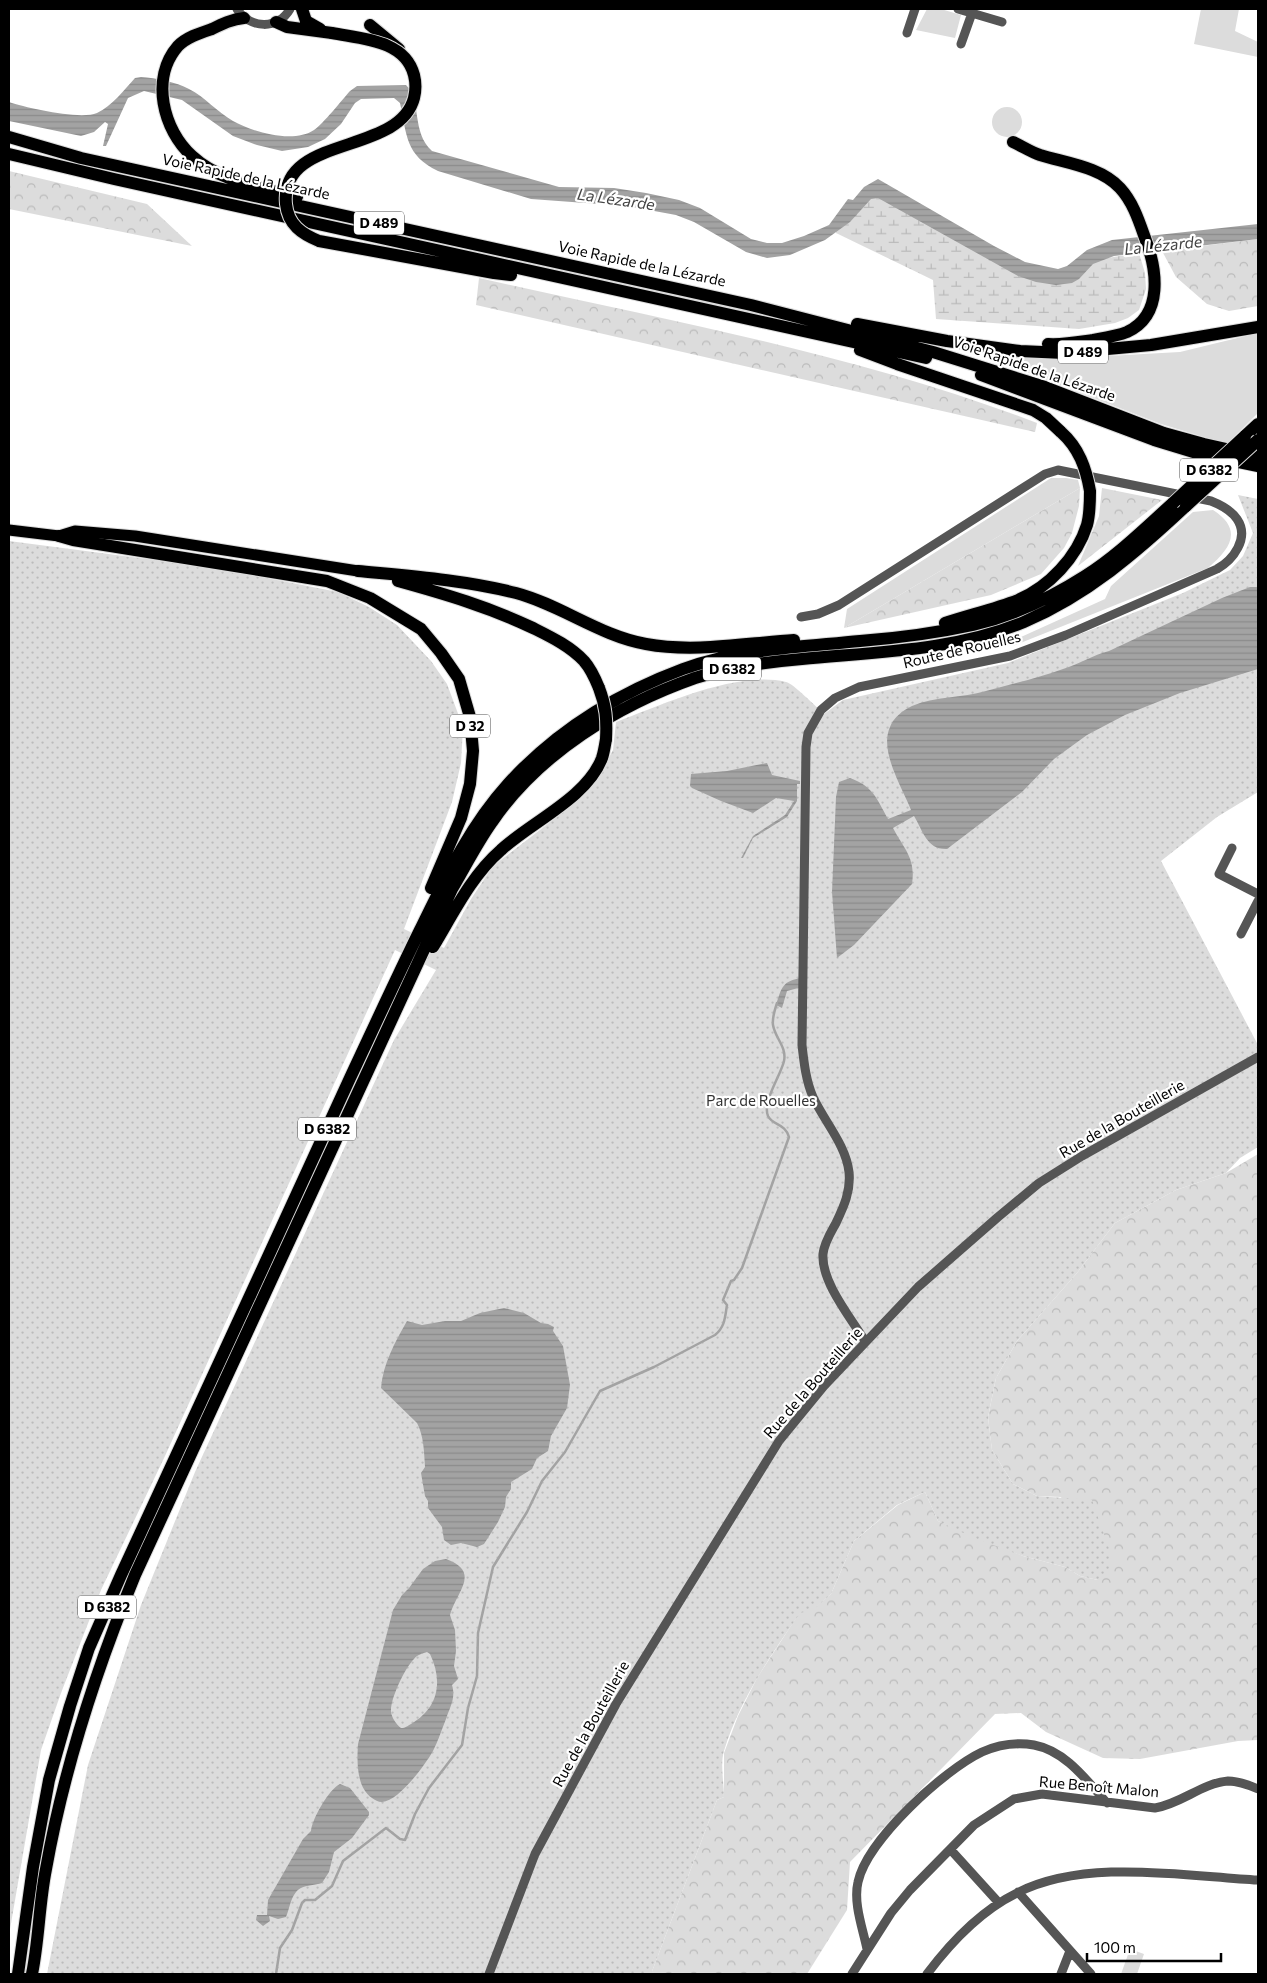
<svg xmlns="http://www.w3.org/2000/svg" width="1267" height="1983" viewBox="0 0 1267 1983" font-family="Commissioner,sans-serif">
<style>
.grass{fill:#dcdcdc}
.forest{fill:url(#forest-crowns)}
.wetland{fill:url(#wetland-marsh)}
.park{fill:url(#park-dots)}
.water{fill:url(#water-rules);fill-rule:evenodd}
.lines{fill:none;stroke-linecap:round;stroke-linejoin:round}
.stream{stroke:#a3a3a3;stroke-width:2.5}
.major-casing{stroke:#dbdbdb;stroke-width:13}
.highway-casing{stroke:#dbdbdb;stroke-width:14}
.minor{stroke:#555;stroke-width:9}
.major{stroke:#000;stroke-width:11}
.highway{stroke:#000;stroke-width:12}
.highway-bridge-casing{stroke:#dbdbdb;stroke-width:14;stroke-linecap:butt}
.highway-bridge{stroke:#000;stroke-width:12}
.labels{text-anchor:middle;stroke-width:4.5;stroke-linejoin:round;paint-order:stroke}
.shield{fill:#fff;stroke:#4c4c4c;stroke-width:1}
.shield-label{font-size:14px;font-weight:bold;fill:#000}
.street-label{font-size:15px;fill:#000;stroke:#fff}
.park-label{font-size:15px;fill:#333;stroke:#fff}
.water-label{font-size:16px;font-style:italic;fill:#444;stroke:#fff}
</style>
<defs>
<pattern id="forest-crowns" width="20" height="18" patternUnits="userSpaceOnUse" patternTransform="scale(1.25)"><rect width="20" height="18" fill="#dcdcdc"/><path d="M2 6a3 3 0 1 1 6 0M12 15a3 3 0 1 1 6 0" fill="none" stroke="#bbb"/></pattern>
<pattern id="wetland-marsh" width="20" height="14" patternUnits="userSpaceOnUse" patternTransform="scale(1.25)"><rect width="20" height="14" fill="#dcdcdc"/><path d="M1 5h8M5 5V1M11 12h8M15 12V8" fill="none" stroke="#bbb"/></pattern>
<pattern id="park-dots" width="8" height="8" patternUnits="userSpaceOnUse" patternTransform="scale(1.25)"><rect width="8" height="8" fill="#dcdcdc"/><path d="M2 2h.1M6 6h.1" fill="none" stroke="#bbb" stroke-width="1.8" stroke-linecap="round"/></pattern>
<pattern id="water-rules" width="6" height="5" patternUnits="userSpaceOnUse" patternTransform="scale(1.25)"><rect width="6" height="5" fill="#a3a3a3"/><path d="M0 2.5h6" fill="none" stroke="#8b8b8b"/></pattern>
</defs>
<rect width="100%" height="100%" fill="#fff"/>
<path class="grass" d="M927,9H941L961,15L955,38L916,30Z
M1201,9H1239L1235,31L1258,42V57L1194,44Z
M992 122a15 15 0 1 1 30 0a15 15 0 1 1-30 0Z
M1258,333V413L1227,444L1161,424L993,359V354L1054,359L1180,352Z
M1051,478H1066L1078,480L1080,488L844,628L847,609Z
M1213,510C1244,530 1230,549 1208,568L1013,646L1012,641L1105,599L1111,586L1193,512Z
M1130,1949L1144,1954L1137,1974H1121Z"/>
<path class="forest" d="M9,171L147,204L192,246L9,209Z
M1258,239V306L1229,311L1207,304L1176,277L1162,251Z
M479,278C666,320 857,354 1037,423L1035,432L476,305Z
M1080,488L1079,506L1072,533L1064,548L1041,574L991,595L844,628Z
M1102,488L1162,500L1078,566L1099,516Z
M1258,1154V1740L1238,1741L1140,1759L1103,1758L1046,1732L1021,1713L995,1714L850,1862L847,1910L807,1974H651L717,1800L724,1797V1753L738,1716L757,1678L800,1612L813,1609L831,1594L854,1541L898,1505L925,1492L938,1521L1023,1556L1065,1567L1080,1576L1098,1580L1061,1497L1037,1496L1013,1484L992,1450L988,1417L996,1378L1017,1341L1077,1273L1115,1223L1176,1190L1226,1173Z"/>
<path class="wetland" d="M869,188L1016,267L1060,275L1107,258L1139,253L1145,273L1146,289L1139,310L1128,318L1115,323L1079,329L936,319L933,280L836,233V220Z"/>
<path class="park" d="M1238,495L1258,499V792L1217,817L1161,861L1258,1045V1147L1240,1158L1226,1173L1176,1190L1115,1223L1077,1273L1017,1341L996,1378L988,1417L992,1450L1013,1484L1037,1496L1092,1500L1112,1557L1108,1572L1098,1580L1080,1576L1065,1567L1023,1556L972,1537L938,1521L925,1492L897,1505L854,1541L831,1594L813,1610L800,1613C771,1655 739,1701 724,1751C720,1764 724,1783 724,1797L717,1800L651,1974H47L88,1765L141,1605L195,1472L394,1040L436,970L395,950L165,1456L101,1590L61,1693L41,1750L9,1935V541L216,568L338,592L369,607L397,625L431,661L447,684L463,727L461,763L452,802L404,929L444,948L471,899L493,866L571,806L597,780L613,750L616,722C662,705 737,670 786,682C793,683 817,708 824,714L843,700L1008,663L1183,593L1230,570L1243,556L1253,533Z"/>
<path class="water" d="M141,77C156,78 176,82 189,89C205,97 217,112 233,121C253,132 293,144 314,130C323,124 342,100 350,91L357,86L406,85C422,100 411,132 432,151L559,187L614,188L646,193L679,200L700,208L751,239L767,243H782L804,236L829,225L848,199L853,200L864,187L878,179L994,246L1025,262L1058,269L1067,266L1087,250L1112,240L1258,224V239L1114,256L1093,264L1079,279L1072,283L1056,285L1036,282L1018,276L878,198L871,199L850,222L825,240L790,255L767,258L746,252L694,222L676,215L627,206L531,199L438,171C405,155 407,135 400,103L394,98L361,99L355,103L341,124L325,139L308,147L282,151L257,145L233,136L182,100L144,91L128,98L106,146H103L108,124L105,122L94,132L81,136L9,121V102C27,108 80,120 97,113C112,106 124,90 135,78Z
M1250,587H1258V669L1180,693L1125,715L1087,735L1054,759L1022,792L947,849C927,850 923,831 914,816L893,828C904,849 916,858 912,884L854,945L837,958L832,892L836,797L839,782L850,778C874,787 876,798 888,819L911,810C902,787 879,751 890,727C893,718 903,710 912,706C935,696 962,698 986,691C1012,684 1038,678 1063,669C1079,664 1093,655 1109,651L1222,598Z
M767,763L772,775L800,781V784H797V801L787,817L753,838L743,858H741L753,836L785,815L794,801L776,798L753,813L721,801L692,788L690,786L691,774L727,771Z
M802,978V987L787,991L782,1008L776,1005C782,987 782,981 802,978Z
M504,1308L524,1313L541,1323L548,1324L554,1327L553,1331L563,1346L570,1385L567,1408L551,1436L548,1451L537,1458L532,1469L511,1482V1489L506,1497L505,1507L498,1522L484,1544L477,1547L461,1543L451,1545L444,1540L442,1527L428,1508V1501L425,1496L421,1473L425,1467C424,1453 424,1436 417,1423L381,1388C383,1364 395,1342 407,1321L422,1325L445,1321H461L480,1313Z
M446,1559C482,1572 456,1592 450,1615L455,1630L456,1651L454,1666L458,1679L452,1685C456,1698 450,1707 446,1719C442,1729 438,1741 433,1751C425,1765 399,1801 382,1802C378,1802 375,1800 372,1798C356,1787 357,1761 358,1744L393,1610L402,1595L409,1588L423,1569L435,1561ZM427,1652L430,1654C443,1681 439,1708 411,1724C407,1726 406,1728 401,1728C396,1724 392,1718 391,1712C390,1699 405,1668 414,1659C417,1655 423,1653 427,1652Z
M340,1784L350,1788L369,1812V1815L352,1838L334,1852L329,1872L322,1883C315,1885 307,1885 301,1888C291,1893 290,1908 286,1917L278,1919L269,1916L270,1921L263,1926L256,1920L257,1915H267L268,1900L303,1839L311,1831C312,1819 329,1789 340,1784Z"/>
<g class="lines">
<path class="stream" d="M276,1974L280,1948L292,1930L302,1903L305,1900H315L332,1886L343,1861L386,1828L400,1839L405,1840L415,1814L429,1788L462,1745L468,1708L477,1676L478,1633L493,1567L527,1512L542,1481L565,1452L600,1391L654,1367L715,1335C725,1327 725,1317 727,1305L723,1300L731,1281L734,1280L742,1268L789,1137C785,1123 773,1126 768,1116C762,1102 781,1075 784,1061C787,1047 775,1038 773,1025C772,1018 775,1009 777,1003"/>
<g class="major-casing">
<path id="major" d="M9,530L59,536L75,531L135,536L358,571"/>
</g>
<g class="highway-casing">
<path id="highway" d="M302,9L306,21L320,29
M244,18C232,19 222,24 212,29C200,33 187,37 178,46C150,78 163,130 192,156C220,182 261,187 297,197
M276,22L287,27L332,33
M370,25L399,49
M9,137L81,158L751,305L933,352L1045,387L1164,433L1204,444L1258,456
M1013,142C1022,146 1031,152 1040,155C1066,163 1101,167 1120,188C1133,202 1139,221 1145,238C1157,269 1164,315 1127,332C1117,336 1104,338 1093,340C1079,342 1063,345 1048,344
M9,154L114,179L926,358
M319,241L494,273L511,275
M857,324L947,341L1020,351L1064,353L1151,345L1258,327
M860,350L897,364L1033,410L1046,418L1061,432
M981,375L1154,440L1200,454L1258,466
M1245,436L1258,424
M59,536L73,540L327,581L370,598L421,629L441,653L459,679L470,717L473,751L470,784L461,818L431,888
M358,571C410,576 465,580 516,593C561,605 600,636 646,644C694,653 746,643 794,640
M398,581C445,594 489,607 533,628C551,637 570,646 584,661C591,669 595,678 599,688
M945,623C969,615 995,609 1018,600C1049,587 1077,557 1087,525C1090,514 1090,503 1090,491
M433,947C453,914 471,876 501,850C531,822 587,798 602,758C604,752 605,745 606,739
M18,1974L33,1867L49,1780L70,1706L89,1648L121,1575C198,1409 274,1244 350,1078C373,1029 396,979 420,930C445,879 469,827 508,784C556,731 616,694 683,669C739,649 801,647 860,641C898,638 936,633 973,625C1012,616 1052,597 1085,576C1117,556 1145,528 1173,503
M32,1974C39,1940 39,1904 46,1869C64,1768 96,1670 135,1575L452,889C465,867 477,843 492,822C539,753 618,705 695,678C729,667 766,662 802,659C876,652 954,651 1024,622C1087,595 1137,552 1186,506"/>
</g>
<path class="minor" d="M237,9C250,29 278,30 290,9
M958,9L1002,22
M907,33L915,9
M961,44L972,13
M801,617L818,614L839,605L1045,474L1058,470L1211,501C1221,505 1231,510 1237,519C1250,538 1233,560 1217,569L1066,635L1010,656L859,687L835,698L821,710L808,733L806,747L802,1045C804,1063 806,1081 813,1097C824,1121 846,1145 849,1172C851,1191 844,1206 836,1223C831,1232 824,1243 823,1254C821,1282 851,1318 865,1341
M1232,848L1219,874L1258,894
M1241,934L1258,901
M950,1849L999,1903
M1018,1892L1091,1974
M867,1949C863,1929 853,1903 858,1882C867,1840 944,1770 982,1752C998,1745 1016,1742 1034,1745C1066,1751 1087,1781 1107,1803
M489,1974L535,1854L616,1704L779,1441L824,1386L918,1287L998,1217L1039,1183L1082,1156L1258,1057
M852,1974L891,1913L910,1890L974,1825L1014,1799L1042,1794L1155,1808C1181,1804 1202,1783 1228,1781C1239,1781 1249,1785 1258,1789
M927,1974C951,1942 980,1911 1017,1893C1085,1858 1184,1876 1258,1880
M1061,1974L1070,1951"/>
<use href="#major" class="major"/>
<use href="#highway" class="highway"/>
<g class="highway-bridge-casing">
<path id="highway-bridge" d="M319,241C302,234 288,225 286,204C279,134 399,156 414,98C416,90 416,83 414,75C405,40 362,39 332,33
M1061,432C1079,448 1086,468 1090,491
M1173,503L1245,436
M1186,506L1258,440
M599,688C606,706 607,720 606,739"/>
</g>
<use href="#highway-bridge" class="highway-bridge"/>
</g>
<g class="labels">
<g class="shield">
<rect x="354" y="211.5" width="50" height="23" rx="4"/>
<rect x="1058" y="340.5" width="50" height="23" rx="4"/>
<rect x="1180" y="458.5" width="58" height="23" rx="4"/>
<rect x="703" y="657.5" width="58" height="23" rx="4"/>
<rect x="450" y="714.5" width="40" height="23" rx="4"/>
<rect x="298" y="1117.5" width="58" height="23" rx="4"/>
<rect x="78" y="1595.5" width="58" height="23" rx="4"/>
</g>
<g class="shield-label">
<text x="379" y="228">D 489</text>
<text x="1083" y="357">D 489</text>
<text x="1209" y="475">D 6382</text>
<text x="732" y="674">D 6382</text>
<text x="470" y="731">D 32</text>
<text x="327" y="1134">D 6382</text>
<text x="107" y="1612">D 6382</text>
</g>
<g class="street-label">
<text transform="translate(246 177) rotate(12)" y="5">Voie Rapide de la Lézarde</text>
<text transform="translate(642 264) rotate(12)" y="5">Voie Rapide de la Lézarde</text>
<text transform="translate(1034 369) rotate(19)" y="5">Voie Rapide de la Lézarde</text>
<text transform="translate(962 650) rotate(-13)" y="5">Route de Rouelles</text>
<text transform="translate(1122 1119) rotate(-30)" y="5">Rue de la Bouteillerie</text>
<text transform="translate(813 1383) rotate(-49)" y="5">Rue de la Bouteillerie</text>
<text transform="translate(591 1724) rotate(-61)" y="5">Rue de la Bouteillerie</text>
<text transform="translate(1099 1787) rotate(5)" y="5">Rue Benoît Malon</text>
</g>
<g class="park-label">
<text x="761" y="1106">Parc de Rouelles</text>
</g>
<g class="water-label">
<text transform="translate(616 199) rotate(8)" y="6">La Lézarde</text>
<text transform="translate(1163 245) rotate(-6)" y="6">La Lézarde</text>
</g>
</g>
<rect width="1267" height="1983" fill="none" stroke="#000000" stroke-width="20"/>
<path d="M1087 1953v8h134v-8" fill="none" stroke="#000000" stroke-width="2.5"/>
<text x="1094" y="1953" font-size="15" fill="#000000" stroke="#ffffff" stroke-width="4" paint-order="stroke">100 m</text>
</svg>
